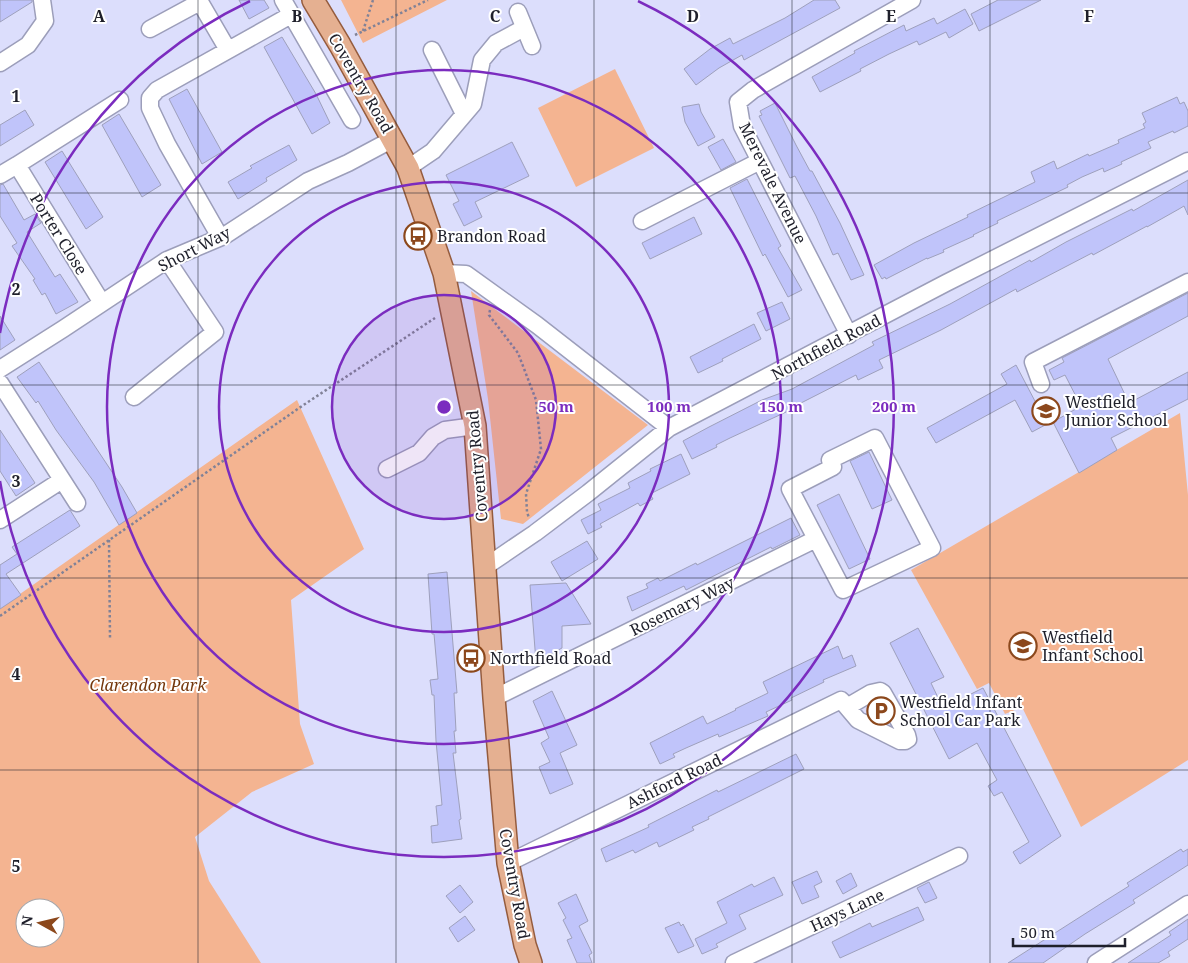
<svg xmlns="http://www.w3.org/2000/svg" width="1188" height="963" viewBox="0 0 1188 963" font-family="'Noto Serif',serif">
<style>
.green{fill:#f4b491;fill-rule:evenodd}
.building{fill:#c0c4fa;stroke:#9ea0bc}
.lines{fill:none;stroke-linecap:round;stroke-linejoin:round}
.minor-casing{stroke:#9c9eba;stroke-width:19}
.major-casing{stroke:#955c3e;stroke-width:24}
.path{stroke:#818297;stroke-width:2.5;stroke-dasharray:2.5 2.5;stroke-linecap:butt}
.minor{stroke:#fff;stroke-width:16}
.major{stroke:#e5b091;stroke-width:21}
.grid{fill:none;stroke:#1f202b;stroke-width:1;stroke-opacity:0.55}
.ring{fill:none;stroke:#7b2cbf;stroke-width:2.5}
.labels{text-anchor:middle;stroke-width:4;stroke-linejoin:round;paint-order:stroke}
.street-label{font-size:16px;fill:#1f202b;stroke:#fff}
.poi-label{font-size:16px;fill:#1f202b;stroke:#fff;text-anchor:start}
.park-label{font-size:16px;font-style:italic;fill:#74370c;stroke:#fff}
.grid-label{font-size:16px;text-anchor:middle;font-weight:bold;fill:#1f202b;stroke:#fff;stroke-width:4;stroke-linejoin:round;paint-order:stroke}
.centre{fill:#7b2cbf;stroke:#fff;stroke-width:2.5}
.ring-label{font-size:15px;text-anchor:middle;font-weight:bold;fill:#7b2cbf;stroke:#fff;stroke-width:4;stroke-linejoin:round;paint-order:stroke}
</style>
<rect width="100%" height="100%" fill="#dcdefc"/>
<path class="green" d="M341,0H447L363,43Z
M615,69L654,148L576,187L538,108Z
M471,291L648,425L523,524L501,519L488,399Z
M297,400L364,549L291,600L300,724L314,764L252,792L195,837L209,881L261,963H0V608ZM25,908H55V938H25Z
M1180,413L1188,495V760L1081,827L1022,707L1005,714L989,683L977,689L911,570Z"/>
<path class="building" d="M0,0H32V2L0,22Z
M239,0H264L269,8L249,19Z
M814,0H835L840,8L744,60L742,55L719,68L696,85L684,69L710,49L730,38L733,44L785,18Z
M998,0H1041L979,31L971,14Z
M965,9L973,24L949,38L946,32L919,45L917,41L889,54L860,69L861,71L820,92L812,77L855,53L854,51L904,25L906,31L934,18L937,24Z
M282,37L316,94L330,123L312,134L264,47Z
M187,89L222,152L202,164L169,99Z
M1177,97L1180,104L1184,102L1188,111V126L1174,133L1173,131L1148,142L1151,148L1121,162L1122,164L1104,172L1103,168L1082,177L1067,185L1068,187L997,221L998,223L973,235L974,236L943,250L944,252L927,259V258L886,279L885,277L882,279L874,265L914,243L968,217L967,215L1035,182L1031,172L1054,161L1057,169L1088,154L1089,156L1119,143L1118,140L1145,128L1143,124L1146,122L1142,113Z
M775,103L796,145L810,171H812L840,223L864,275L851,280L838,253L833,255L816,216L795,176L790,178L759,116L762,115L760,111Z
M699,104L701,112L715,137L698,146L685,122L682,107Z
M25,110L34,125L0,146V125Z
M119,114L161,185L142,197L102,125Z
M723,139L736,162L721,170L708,147Z
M512,142L529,176L475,202L482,217L464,226L453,204L459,201L446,175Z
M289,145L297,160L266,178L267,181L238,199L228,182L252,168L250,166Z
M62,151L103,217L86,229L45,162Z
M747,179L781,246L778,248L802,290L788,297L765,254L763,256L730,188Z
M1188,180V215L1184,206L1179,209L1147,227V226L1093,255L1092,253L1017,292L1016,289L941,330L879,360L883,368L858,380L856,375L799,404V406L730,438L716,445L717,447L692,459L683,441L709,427L762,400L792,389L874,345L872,342L950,304L1030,260L1031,262L1066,242L1132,209L1133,211Z
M3,184L24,220L35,214L41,223L27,232L55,277L60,274L78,302L56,314L45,293L42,295L33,280L35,279L12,246L17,243L0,216V185Z
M694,217L702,234L650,259L642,243Z
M1188,293V316L1108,359L1129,403L1188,372V399L1111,438L1117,450L1079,473L1053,422L1081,406L1065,375L1054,380L1049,370L1064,362L1062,358Z
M782,302L790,319L766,331L757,313Z
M0,316L15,340L0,350Z
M754,324L761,339L722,359L723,361L698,373L690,357Z
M39,362L122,487L137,513L119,525L94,482L56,430L38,401L36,403L17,377Z
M1016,365L1047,424L1032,432L1015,400L936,443L927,428L1007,384L1001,374Z
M0,430L35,483L16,496L0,471Z
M869,452L892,500L872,509L850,461Z
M681,454L690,474L650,494L653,499L640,506L638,503L600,524L602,527L588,534L581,520L601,510L598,504L630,488L628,483L651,471L650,469Z
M839,494L870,559L849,569L817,505Z
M70,510L80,526L6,574L21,595L0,609V565L17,554L12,547Z
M791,518L800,535L772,549L771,547L686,590L684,586L632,611L627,597L648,588L646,584L658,578L660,581L696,563L697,565Z
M587,541L598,559L562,581L551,562Z
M447,572L457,693H454L456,731H454L456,753H453L461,819L459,820L462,839L432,843L431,826L438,825L436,806L442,805L436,741L434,695H432L430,680L438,679L434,634H432L428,574Z
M566,583L591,624L562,626V648L536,662L530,585Z
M918,628L944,677L931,683L943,708L983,688L1061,836L1020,864L1013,852L1029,842L1002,792L994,796L988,786L997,780L977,743L949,759L890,643Z
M838,646L843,659L852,655L856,666L823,680L824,682L791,698L792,700L766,712L768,716L719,737L718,734L686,748L673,754L675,757L660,764L650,743L703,716L707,724L736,710L735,709L768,693L763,682Z
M552,691L577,745L560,753L573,784L550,794L539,767L550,762L541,743L549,738L533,701Z
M796,754L804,769L708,817L709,819L692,827L694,830L659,847L657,842L635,853L633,850L606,862L601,849L649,827L648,825L717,790L718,792Z
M1181,849L1183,852L1188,849V865L1133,900L1135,903L1085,934L1043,963H1008L1105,901L1129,886L1127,883Z
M817,871L822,882L814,886L819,897L802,904L792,882Z
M851,873L857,886L843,894L836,881Z
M774,877L783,895L739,915L746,929L716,944L718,947L702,954L695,939L727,923L717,902L752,884L754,887Z
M929,882L937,898L925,903L917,888Z
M460,885L473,902L460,913L446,896Z
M576,894L588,921L579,926L592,953L589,955L592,963H577L567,940L572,938L563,920L566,918L558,903Z
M918,907L924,920L840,958L832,942L870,923L872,927Z
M465,916L475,930L458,942L449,928Z
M1188,919V939L1168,952L1170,956L1158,963H1128L1171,935L1169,932Z
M679,922L681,926L683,924L694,946L678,953L665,928Z"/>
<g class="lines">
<g class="minor-casing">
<path id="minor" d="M283,0L352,120
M518,12L532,46
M150,29L200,2L228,50
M432,50L464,114
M0,63L28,45L45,21L42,0
M408,168L433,151L473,104L482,60L496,43L524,28
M0,175L17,165
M642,221L760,161
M220,237L167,144L150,108V98L157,90L291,15
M444,273L466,274L537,325L669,428
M102,303L17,165L120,100
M849,335L742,126L738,102L753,90L912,0
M0,369L63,329L167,260L224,236L308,181L348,163L393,139
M0,383L77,503
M1041,384L1033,362L1188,282
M134,397L215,332L167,260
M875,438L932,548L843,590L790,489L833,467L830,460Z
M387,469L419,453L433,437L445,430L475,426
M0,520L62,480
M485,567L535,533L588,493L669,428L946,283L1188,161
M880,691L883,693L907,735L908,739L905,741H900L858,720L847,707L871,693Z
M494,698L816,539
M508,863L841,700L847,707
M734,963L959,856
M1096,963L1188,904"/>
</g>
<g class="major-casing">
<path id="major" d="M313,0L340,45L408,168L444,273L475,426L494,698L508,863L525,945L531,963"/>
</g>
<path class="path" d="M363,31L373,0
M355,35L428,0
M490,310L489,315L518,353L536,400L541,449L526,494L527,512L529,518
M109,540L110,638
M0,616L302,406L435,318"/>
<use href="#minor" class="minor"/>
<use href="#major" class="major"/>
</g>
<path class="grid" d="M198,0V963M396,0V963M594,0V963M792,0V963M990,0V963M0,193H1188M0,385H1188M0,578H1188M0,770H1188"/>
<circle cx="444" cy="407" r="112" fill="#7b2cbf" fill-opacity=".12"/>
<g class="ring">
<circle cx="444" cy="407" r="112"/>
<circle cx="444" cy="407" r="225"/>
<circle cx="444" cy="407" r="337"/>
<path d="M0 333A450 450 0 0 1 250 1M638 1A450 450 0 1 1 0 481"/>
</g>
<defs>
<g id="bus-ring" transform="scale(1.4375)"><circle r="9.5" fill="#fff" stroke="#8c481c" stroke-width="1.5"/><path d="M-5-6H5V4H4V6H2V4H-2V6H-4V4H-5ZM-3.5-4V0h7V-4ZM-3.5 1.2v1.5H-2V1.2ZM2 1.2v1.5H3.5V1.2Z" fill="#8c481c"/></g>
<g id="school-ring" transform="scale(1.4375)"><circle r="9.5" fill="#fff" stroke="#8c481c" stroke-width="1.5"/><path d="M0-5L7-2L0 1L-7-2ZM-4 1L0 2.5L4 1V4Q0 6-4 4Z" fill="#8c481c"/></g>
<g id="parking-ring" transform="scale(1.4375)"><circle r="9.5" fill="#fff" stroke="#8c481c" stroke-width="1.5"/><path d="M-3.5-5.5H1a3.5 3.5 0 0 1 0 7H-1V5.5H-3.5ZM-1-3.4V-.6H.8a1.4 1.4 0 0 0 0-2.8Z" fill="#8c481c"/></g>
</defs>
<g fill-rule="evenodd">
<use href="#bus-ring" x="418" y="236"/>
<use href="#school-ring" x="1046" y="411"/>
<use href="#school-ring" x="1023" y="646"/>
<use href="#bus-ring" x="471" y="658"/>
<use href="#parking-ring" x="881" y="711"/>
</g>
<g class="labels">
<g class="street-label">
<text transform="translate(361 83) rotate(60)" y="6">Coventry Road</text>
<text transform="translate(773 183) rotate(64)" y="6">Merevale Avenue</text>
<text transform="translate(59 234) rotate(58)" y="6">Porter Close</text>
<text transform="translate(194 249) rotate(-27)" y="6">Short Way</text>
<text transform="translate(826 347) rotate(-28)" y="6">Northfield Road</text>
<text transform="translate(477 466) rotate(-95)" y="6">Coventry Road</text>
<text transform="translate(682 606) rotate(-26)" y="6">Rosemary Way</text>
<text transform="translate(674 781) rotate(-26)" y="6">Ashford Road</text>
<text transform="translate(515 884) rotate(80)" y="6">Coventry Road</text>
<text transform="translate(847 910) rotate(-25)" y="6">Hays Lane</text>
</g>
<g class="poi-label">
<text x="437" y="242">Brandon Road</text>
<text x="1065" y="408">Westfield<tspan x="1065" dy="18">Junior School</tspan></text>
<text x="1042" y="643">Westfield<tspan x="1042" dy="18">Infant School</tspan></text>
<text x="490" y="664">Northfield Road</text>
<text x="900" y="708">Westfield Infant<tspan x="900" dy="18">School Car Park</tspan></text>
</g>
<g class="park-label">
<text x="148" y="691">Clarendon Park</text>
</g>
</g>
<g class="grid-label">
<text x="99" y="22">A</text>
<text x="297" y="22">B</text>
<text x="495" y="22">C</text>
<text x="693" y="22">D</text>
<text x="891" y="22">E</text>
<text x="1089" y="22">F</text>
<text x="16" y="102">1</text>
<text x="16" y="295">2</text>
<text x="16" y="487">3</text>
<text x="16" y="680">4</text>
<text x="16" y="872">5</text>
</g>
<circle cx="444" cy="407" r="8" class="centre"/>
<g class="ring-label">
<text x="556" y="412">50 m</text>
<text x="669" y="412">100 m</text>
<text x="781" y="412">150 m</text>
<text x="894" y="412">200 m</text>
</g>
<g transform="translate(40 923) rotate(278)"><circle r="24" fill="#ffffff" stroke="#a5a6aa"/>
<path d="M0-4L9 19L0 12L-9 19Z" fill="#8c481c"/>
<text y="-8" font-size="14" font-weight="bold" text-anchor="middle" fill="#1f202b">N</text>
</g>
<path d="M1013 938v8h112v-8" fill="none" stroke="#1f202b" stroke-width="2.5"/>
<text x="1020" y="938" font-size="15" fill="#1f202b" stroke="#ffffff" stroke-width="4" paint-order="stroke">50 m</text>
</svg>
